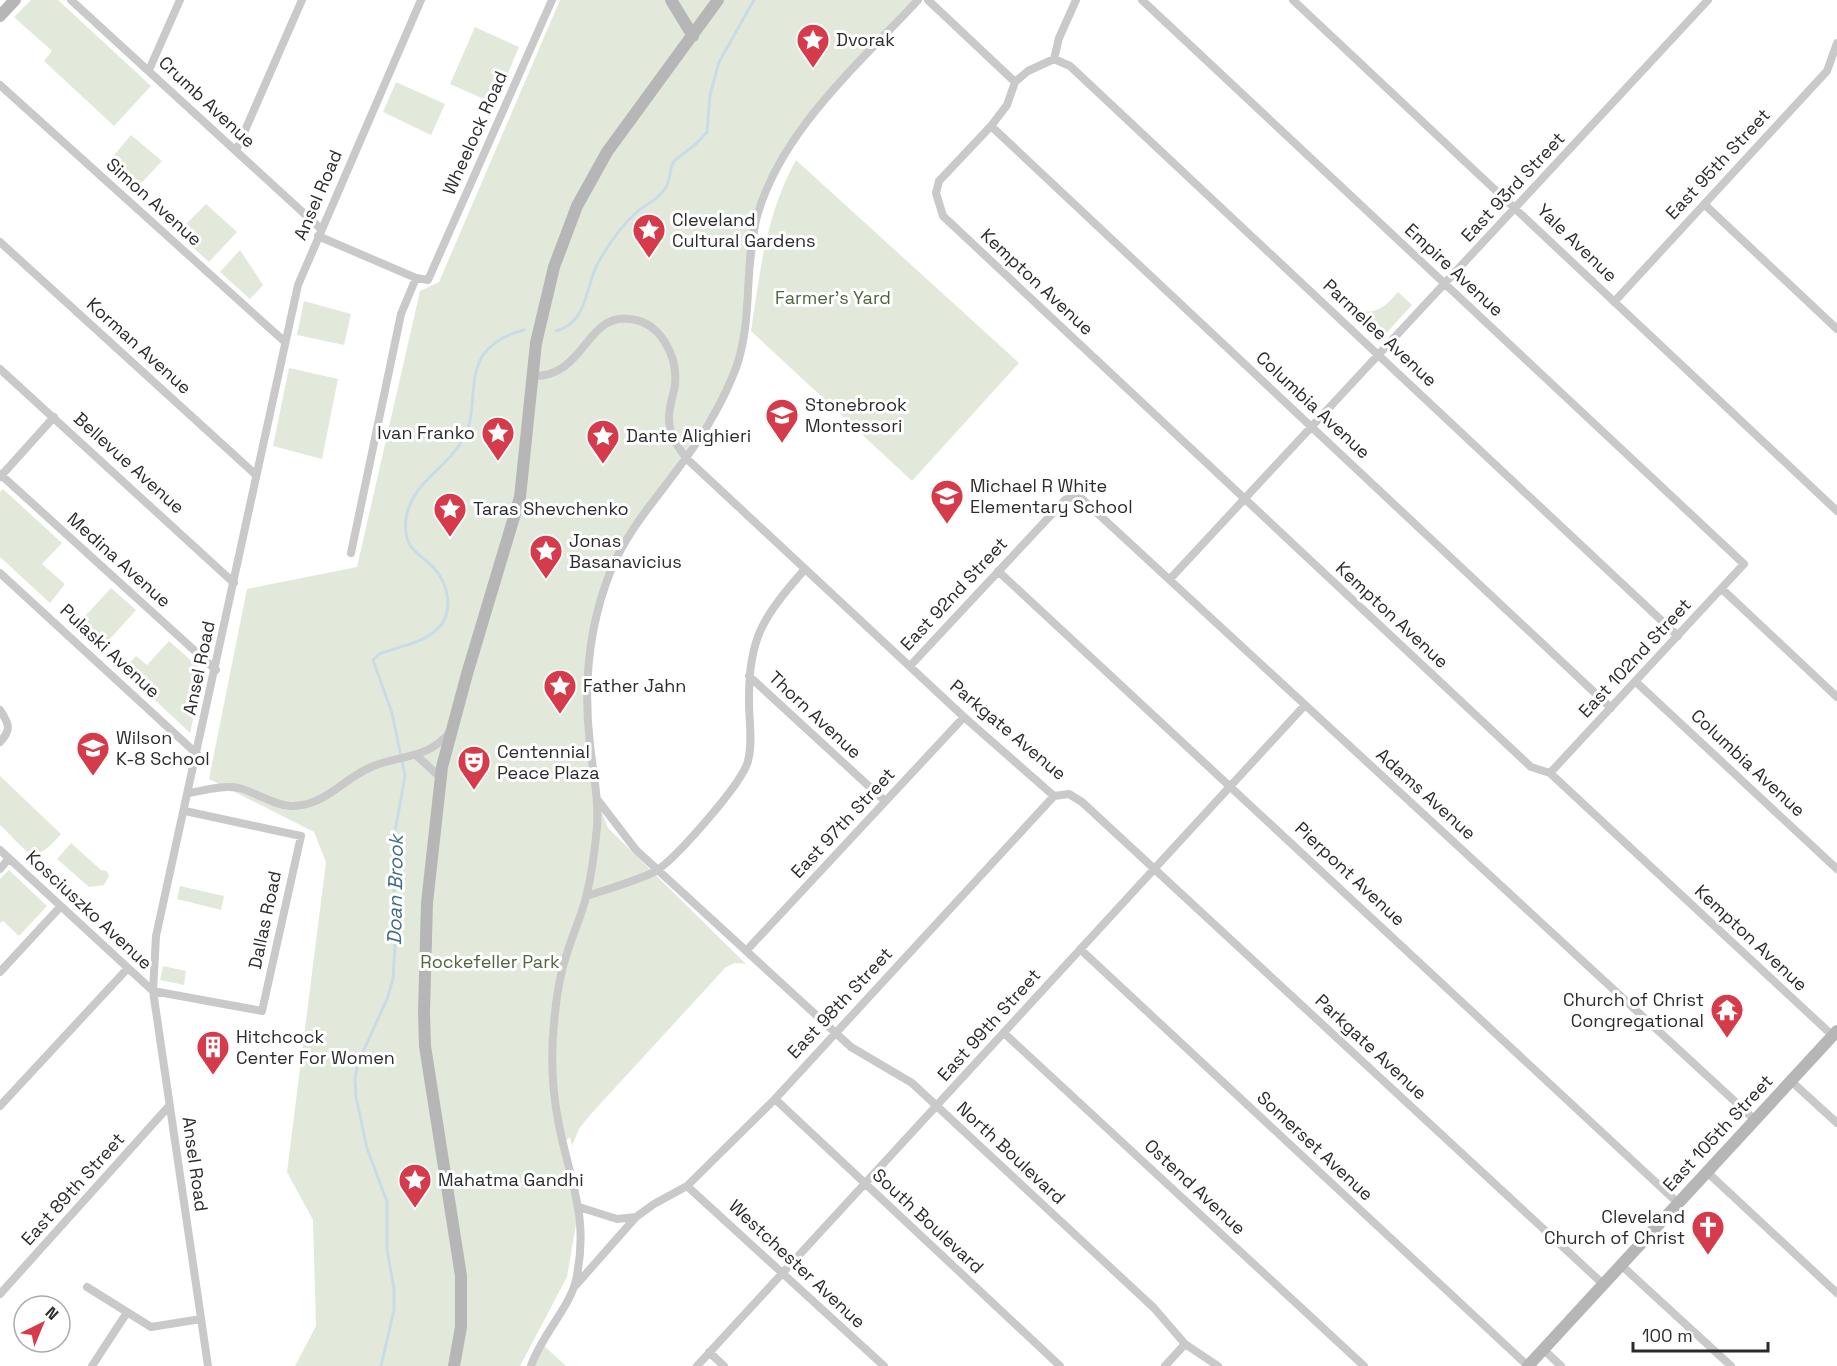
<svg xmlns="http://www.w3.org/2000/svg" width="1837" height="1366" viewBox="0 0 1837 1366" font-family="'Space Grotesk',sans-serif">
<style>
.green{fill:#e3e9da}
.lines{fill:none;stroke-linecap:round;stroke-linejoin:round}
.stream{stroke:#c8dce7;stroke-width:3}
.minor{stroke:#c9c9c9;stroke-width:8}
.secondary{stroke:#b6b6b6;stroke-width:12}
.labels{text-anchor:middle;stroke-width:6;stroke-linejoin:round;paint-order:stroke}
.poi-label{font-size:18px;fill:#2c2c2c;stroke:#fff;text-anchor:start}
.street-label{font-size:18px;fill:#2c2c2c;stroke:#fff}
.park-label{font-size:18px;fill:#50643e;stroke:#fff}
.water-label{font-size:20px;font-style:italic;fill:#416e87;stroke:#fff}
</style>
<rect width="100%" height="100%" fill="#fff"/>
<path class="green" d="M31,0H58L151,86L114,126L44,61L52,51L14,17Z
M560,0H914L806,124L762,201L749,302L728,387L629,535L599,603L587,688L597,799L608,828L746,964L735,963L726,967L590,1115L579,1129L572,1146L570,1137L563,1143L579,1207L567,1277L520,1366H295L316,1326L313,1220L287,1172L326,862L314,832L209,779L247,589L357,567L420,291L439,282Z
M475,27L519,47L495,104L450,84Z
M396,82L445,104L431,135L383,112Z
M131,135L162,161L133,192L105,166Z
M796,160L1019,363L912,481L751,331C760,271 766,214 796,160Z
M206,204L237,232L209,262L177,233Z
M240,250L263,285L250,299L220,272Z
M1398,292L1412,305L1379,341L1355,318L1361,311C1379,314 1386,305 1398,292Z
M304,301L351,314L344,345L297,335Z
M289,368L338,379L322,459L273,446Z
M3,489L62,543L42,564L65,584L50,603L0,557V492Z
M111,588L136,610L100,650L75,627Z
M169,641L204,672L190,733L123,670L136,656L147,665Z
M0,776L61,834C31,869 28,851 0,825Z
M71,843L101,870L107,871L109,876L104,885L89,887L57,859Z
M9,870L47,906L19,936L3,921L0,923V879Z
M180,886L224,896L221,910L177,899Z
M163,966L186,971L184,985L160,980Z
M541,1343L566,1366H531Z"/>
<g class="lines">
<path class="stream" d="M556,331C587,323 585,289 597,265C608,244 622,225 639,210C648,204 658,199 664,190C672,180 668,171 674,161L696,144L707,132L710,95L719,62L754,0
M381,1366L394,1310V1289L387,1249V1202L367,1148L356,1097L355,1079L358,1063L387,999L393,979L396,930L392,848L405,776L392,713L373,660L379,654C397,647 419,644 434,632C455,616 450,585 433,567C426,559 416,555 410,545C406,538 405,527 406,519C411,482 447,469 463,439C478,414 467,381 483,355C493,341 508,334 524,330"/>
<path class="minor" d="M71,0L321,229
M928,0L1015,82
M1142,0L1744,564L1550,773
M1293,0L1837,511
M1054,59L1028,71L1015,82L1007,105L991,126L939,181L936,193L943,216L1531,767L1550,773L1833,1036
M1054,59L1070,66L1678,636
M1054,59L1059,38L1076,0
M149,70L180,0
M0,85L285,342
M991,126L1611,708
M236,151L302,0
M1704,204L1837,329
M318,236L416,278L428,280L552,0
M0,242L255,474
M1614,302L1827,71L1837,43
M0,369L234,583
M532,376C585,378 585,313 630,319C661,322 678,357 675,385C673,397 668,409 669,421C670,436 678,447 686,458L964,717L1054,796L1069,794L1082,802L1603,1284
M0,474L216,670
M0,477L54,417
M351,553L401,314L416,278
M998,571L1678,1203
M0,573L197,754
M1170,579L1708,0
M1722,589L1837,697
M910,666L1065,500L1074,496L1082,499L1755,1120
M749,676L885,801
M1636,682L1837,869
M0,710C9,724 12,729 0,742
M417,756L440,777
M189,793C205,790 223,785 239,788C257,793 273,805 291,806C323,807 342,780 369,768C399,754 426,761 450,732
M597,799L636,850L851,1047L912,1083L1154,1308L1185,1344L1218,1366
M0,850L153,991L262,1011L301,836L185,811
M0,869L9,858
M587,896C604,890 647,878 659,869C679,854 742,784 748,761C753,742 749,721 749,702C748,637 764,616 805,569
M1080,949L1528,1366
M746,951L964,717
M0,972L61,906
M1004,1033L1364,1366
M1791,1081L1837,1123
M775,1099L1060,1366
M0,1106L128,968
M1707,1172L1837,1293
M687,1186L884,1366
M579,1207L617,1219L636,1217
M1621,1265L1731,1366
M576,1285L636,1217L654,1204L687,1186L775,1099L1054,796
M87,1287L151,1327L201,1319
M0,1294L169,1106
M1544,1350L1561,1366
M709,1352L724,1366
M92,1366L126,1314
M208,1366L153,991L156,936L298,285L421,0
M531,1366C541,1336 570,1307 576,1280C590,1216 569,1180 558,1120C552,1089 551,1054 554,1023C556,998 560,973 568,950C574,931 583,912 587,893C592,872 595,849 597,827C599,799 593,773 590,745C583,684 588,627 611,570C629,527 659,496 685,459C705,432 724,399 736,368C753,320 744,269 756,220C779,132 858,65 918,0
M697,1366L1305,705
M1165,1366L1185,1344"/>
<path class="secondary" d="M671,0L693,36
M0,16L15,0
M454,1366L461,1327V1276L425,1046L424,1012L427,903L442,767L467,674L520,497L536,343L554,267L577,206L607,152L718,0
M1528,1366L1837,1031"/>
</g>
<defs>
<g id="sight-pin" transform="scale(1.725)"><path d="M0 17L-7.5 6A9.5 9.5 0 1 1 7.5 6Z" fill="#d63b4b" stroke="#fff"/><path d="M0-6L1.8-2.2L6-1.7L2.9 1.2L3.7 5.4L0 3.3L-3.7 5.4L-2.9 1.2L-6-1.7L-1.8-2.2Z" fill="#fff"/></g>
<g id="school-pin" transform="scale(1.725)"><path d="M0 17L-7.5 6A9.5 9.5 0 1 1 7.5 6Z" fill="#d63b4b" stroke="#fff"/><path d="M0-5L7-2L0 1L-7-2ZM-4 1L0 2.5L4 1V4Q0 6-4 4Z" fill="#fff"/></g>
<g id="theatre-pin" transform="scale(1.725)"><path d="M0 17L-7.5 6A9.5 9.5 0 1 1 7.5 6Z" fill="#d63b4b" stroke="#fff"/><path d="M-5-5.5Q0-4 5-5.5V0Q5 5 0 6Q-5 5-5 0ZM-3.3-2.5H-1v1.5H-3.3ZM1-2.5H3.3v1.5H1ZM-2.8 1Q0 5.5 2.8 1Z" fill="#fff"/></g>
<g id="temple-pin" transform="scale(1.725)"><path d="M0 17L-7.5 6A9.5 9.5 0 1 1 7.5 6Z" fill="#d63b4b" stroke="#fff"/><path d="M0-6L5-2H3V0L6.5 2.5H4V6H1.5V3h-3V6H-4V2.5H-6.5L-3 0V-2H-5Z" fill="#fff"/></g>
<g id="building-pin" transform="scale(1.725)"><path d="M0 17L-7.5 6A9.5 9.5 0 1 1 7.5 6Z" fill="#d63b4b" stroke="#fff"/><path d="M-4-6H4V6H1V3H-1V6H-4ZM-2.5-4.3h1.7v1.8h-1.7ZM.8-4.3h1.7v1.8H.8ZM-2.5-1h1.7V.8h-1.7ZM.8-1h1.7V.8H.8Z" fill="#fff"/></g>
<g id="church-pin" transform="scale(1.725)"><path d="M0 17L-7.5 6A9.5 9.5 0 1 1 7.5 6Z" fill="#d63b4b" stroke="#fff"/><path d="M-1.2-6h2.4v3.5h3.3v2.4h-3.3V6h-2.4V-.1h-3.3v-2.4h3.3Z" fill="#fff"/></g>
</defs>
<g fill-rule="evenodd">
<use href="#sight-pin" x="813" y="40"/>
<use href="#sight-pin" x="649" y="230"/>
<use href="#school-pin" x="782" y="415"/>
<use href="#sight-pin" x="498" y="433"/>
<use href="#sight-pin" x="603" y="436"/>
<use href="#school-pin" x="947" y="496"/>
<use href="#sight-pin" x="450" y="509"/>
<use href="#sight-pin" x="546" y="551"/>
<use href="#sight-pin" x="560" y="686"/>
<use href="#school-pin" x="93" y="748"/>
<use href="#theatre-pin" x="474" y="762"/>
<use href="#temple-pin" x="1727" y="1010"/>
<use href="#building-pin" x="213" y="1047"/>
<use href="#sight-pin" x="415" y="1180"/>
<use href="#church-pin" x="1708" y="1227"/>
</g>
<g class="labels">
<g class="poi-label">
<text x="836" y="46">Dvorak</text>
<text x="672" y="226">Cleveland<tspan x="672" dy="21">Cultural Gardens</tspan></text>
<text x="805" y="411">Stonebrook<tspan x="805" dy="21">Montessori</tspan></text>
<text x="475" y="439" text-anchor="end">Ivan Franko</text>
<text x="626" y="442">Dante Alighieri</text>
<text x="970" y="492">Michael R White<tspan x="970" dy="21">Elementary School</tspan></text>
<text x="473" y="515">Taras Shevchenko</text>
<text x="569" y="547">Jonas<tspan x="569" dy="21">Basanavicius</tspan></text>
<text x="583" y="692">Father Jahn</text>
<text x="116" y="744">Wilson<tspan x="116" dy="21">K-8 School</tspan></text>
<text x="497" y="758">Centennial<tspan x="497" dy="21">Peace Plaza</tspan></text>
<text x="1704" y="1006" text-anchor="end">Church of Christ<tspan x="1704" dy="21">Congregational</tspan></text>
<text x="236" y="1043">Hitchcock<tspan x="236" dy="21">Center For Women</tspan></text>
<text x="438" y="1186">Mahatma Gandhi</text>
<text x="1685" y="1223" text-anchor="end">Cleveland<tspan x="1685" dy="21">Church of Christ</tspan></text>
</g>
<g class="street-label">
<text transform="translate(207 102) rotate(43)" y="6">Crumb Avenue</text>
<text transform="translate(475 133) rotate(-66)" y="6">Wheelock Road</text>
<text transform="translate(1718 164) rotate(-47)" y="6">East 95th Street</text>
<text transform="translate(1513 187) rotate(-47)" y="6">East 93rd Street</text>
<text transform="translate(318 195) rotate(-67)" y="6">Ansel Road</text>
<text transform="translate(154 202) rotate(42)" y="6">Simon Avenue</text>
<text transform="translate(1577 243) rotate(44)" y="6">Yale Avenue</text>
<text transform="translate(1454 270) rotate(43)" y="6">Empire Avenue</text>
<text transform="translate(1037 282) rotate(43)" y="6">Kempton Avenue</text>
<text transform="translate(1380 333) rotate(43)" y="6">Parmelee Avenue</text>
<text transform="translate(139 346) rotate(42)" y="6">Korman Avenue</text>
<text transform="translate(1313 405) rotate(43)" y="6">Columbia Avenue</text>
<text transform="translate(129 463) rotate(42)" y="6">Bellevue Avenue</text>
<text transform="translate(119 560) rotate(42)" y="6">Medina Avenue</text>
<text transform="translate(954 594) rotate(-47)" y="6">East 92nd Street</text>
<text transform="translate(1392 615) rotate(43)" y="6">Kempton Avenue</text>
<text transform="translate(110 651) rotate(43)" y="6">Pulaski Avenue</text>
<text transform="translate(1635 658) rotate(-47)" y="6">East 102nd Street</text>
<text transform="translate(199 668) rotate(-78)" y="6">Ansel Road</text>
<text transform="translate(815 715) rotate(43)" y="6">Thorn Avenue</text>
<text transform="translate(1008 730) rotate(40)" y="6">Parkgate Avenue</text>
<text transform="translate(1748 763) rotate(43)" y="6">Columbia Avenue</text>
<text transform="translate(1426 794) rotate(42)" y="6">Adams Avenue</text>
<text transform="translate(843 823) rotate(-47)" y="6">East 97th Street</text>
<text transform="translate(1350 874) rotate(43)" y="6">Pierpont Avenue</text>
<text transform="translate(89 910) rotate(43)" y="6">Kosciuszko Avenue</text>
<text transform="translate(265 920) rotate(-78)" y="6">Dallas Road</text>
<text transform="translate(1751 938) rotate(43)" y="6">Kempton Avenue</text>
<text transform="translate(840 1003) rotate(-47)" y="6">East 98th Street</text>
<text transform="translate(989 1025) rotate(-48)" y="6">East 99th Street</text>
<text transform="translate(1371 1047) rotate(43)" y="6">Parkgate Avenue</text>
<text transform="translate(1718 1133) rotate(-47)" y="6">East 105th Street</text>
<text transform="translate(1315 1146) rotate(43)" y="6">Somerset Avenue</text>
<text transform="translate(1011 1153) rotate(43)" y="6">North Boulevard</text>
<text transform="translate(195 1164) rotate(82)" y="6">Ansel Road</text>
<text transform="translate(1195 1187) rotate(43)" y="6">Ostend Avenue</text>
<text transform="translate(73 1189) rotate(-48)" y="6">East 89th Street</text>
<text transform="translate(928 1221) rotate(43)" y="6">South Boulevard</text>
<text transform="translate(797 1264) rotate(43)" y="6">Westchester Avenue</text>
</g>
<g class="park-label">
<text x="833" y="304">Farmer's Yard</text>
<text x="490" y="968">Rockefeller Park</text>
</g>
<g class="water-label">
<text transform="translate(395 890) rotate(-89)" y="7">Doan Brook</text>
</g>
</g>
<g transform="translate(42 1324) rotate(43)"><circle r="28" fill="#ffffff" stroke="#ababab" stroke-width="1.5"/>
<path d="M0-4.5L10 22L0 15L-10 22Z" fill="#d63b4b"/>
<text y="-9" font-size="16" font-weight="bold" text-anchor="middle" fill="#2c2c2c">N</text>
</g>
<path d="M1633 1342v9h135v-9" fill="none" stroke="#2c2c2c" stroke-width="3"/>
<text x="1642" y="1342" font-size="18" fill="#2c2c2c" stroke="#ffffff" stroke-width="4.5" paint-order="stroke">100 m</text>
</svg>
